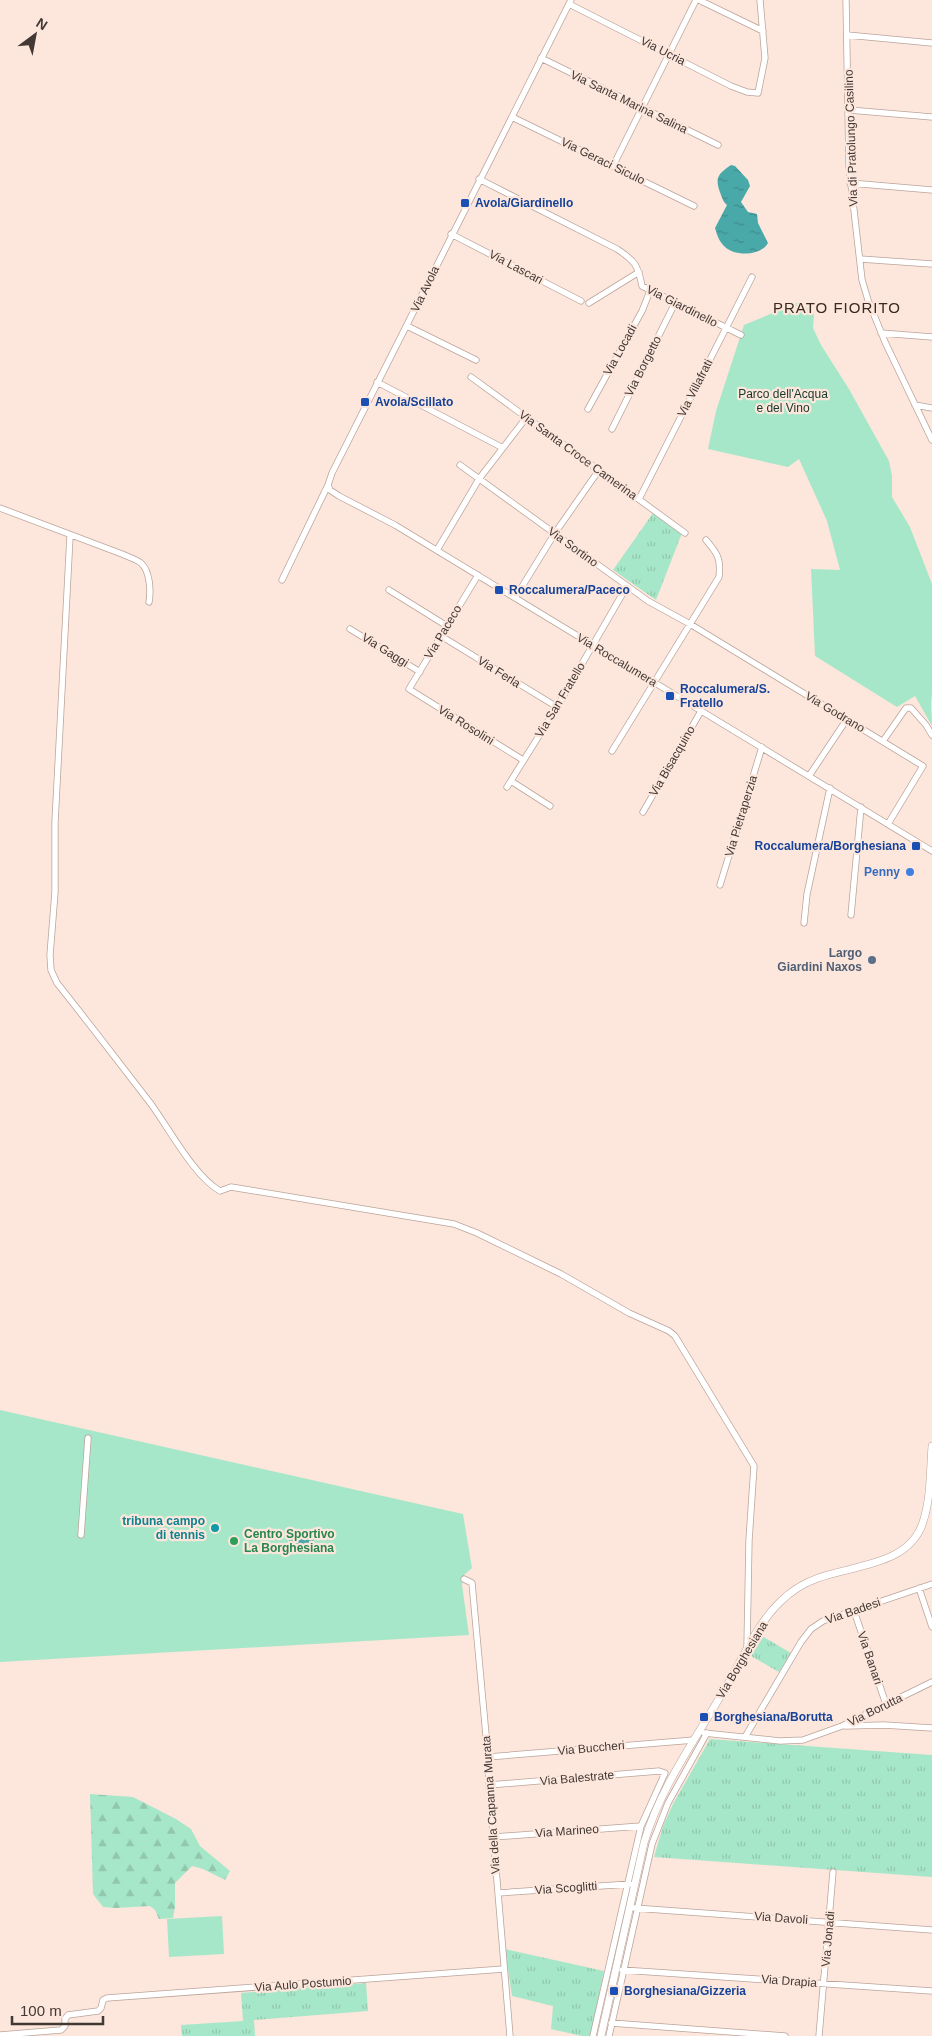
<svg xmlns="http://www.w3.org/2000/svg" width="932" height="2036" viewBox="0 0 932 2036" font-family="Arial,sans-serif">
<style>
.grass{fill:url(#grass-tufts)}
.forest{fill:url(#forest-firs)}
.park{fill:#a7e7c9}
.water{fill:url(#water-ripples)}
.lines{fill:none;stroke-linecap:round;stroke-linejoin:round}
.minor-casing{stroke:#baa49a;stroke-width:7}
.tertiary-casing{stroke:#baa49a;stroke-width:8}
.minor{stroke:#fff;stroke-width:5.5}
.tertiary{stroke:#fff;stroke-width:7}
.transit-dot{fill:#1a4fb4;stroke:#fde6db;stroke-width:2}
.shop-dot{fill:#3f7fe0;stroke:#fde6db;stroke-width:2}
.service-dot{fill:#5c6f8a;stroke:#fde6db;stroke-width:2}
.culture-dot{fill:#0f9aa8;stroke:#fde6db;stroke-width:2}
.leisure-dot{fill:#2e9e5b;stroke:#fde6db;stroke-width:2}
.labels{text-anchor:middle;stroke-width:4.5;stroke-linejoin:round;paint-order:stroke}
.street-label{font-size:12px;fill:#423935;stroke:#fde6db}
.transit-label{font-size:12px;font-weight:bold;fill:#164399;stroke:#fde6db;text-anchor:start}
.park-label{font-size:12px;fill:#15382a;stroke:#fde6db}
.shop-label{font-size:12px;font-weight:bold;fill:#366cbe;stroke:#fde6db;text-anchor:end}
.service-label{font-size:12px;font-weight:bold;fill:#4e5e75;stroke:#fde6db;text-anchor:end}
.culture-label{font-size:12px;font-weight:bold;fill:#0d838f;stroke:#fde6db;text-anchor:end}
.leisure-label{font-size:12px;font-weight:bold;fill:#27864d;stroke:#fde6db;text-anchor:start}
.quarter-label{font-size:15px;letter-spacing:1px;fill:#392921;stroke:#fde6db}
</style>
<defs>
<pattern id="grass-tufts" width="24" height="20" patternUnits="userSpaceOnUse" patternTransform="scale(1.25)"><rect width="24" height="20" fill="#a7e7c9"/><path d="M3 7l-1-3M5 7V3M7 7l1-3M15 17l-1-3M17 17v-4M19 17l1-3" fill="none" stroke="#91c7ad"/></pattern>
<pattern id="forest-firs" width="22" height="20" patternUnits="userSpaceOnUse" patternTransform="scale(1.25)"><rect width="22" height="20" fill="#a7e7c9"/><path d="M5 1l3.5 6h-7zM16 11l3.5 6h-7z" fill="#91c7ad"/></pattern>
<pattern id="water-ripples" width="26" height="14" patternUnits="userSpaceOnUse" patternTransform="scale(1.25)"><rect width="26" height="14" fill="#49a9a9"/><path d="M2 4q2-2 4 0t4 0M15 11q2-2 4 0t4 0" fill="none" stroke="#3e8b8a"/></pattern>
</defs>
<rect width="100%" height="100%" fill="#fde6db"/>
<path class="grass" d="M653,513L682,533L656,600L613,570Z
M762,1636L791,1653L779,1672L751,1656Z
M710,1739L932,1755V1877L654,1857L663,1826L673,1804Z
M505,1949L604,1971L591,2036H582L551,2029L553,2006L512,1996Z
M366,1983L368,2011L254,2020L255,2036H182L181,2025L243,2021L241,1993Z"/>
<path class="forest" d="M90,1794L133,1797L176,1819L191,1829L200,1846L230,1871L225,1880L203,1869L192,1866L175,1883V1907L173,1918L159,1919L155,1910L150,1906L116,1908L103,1907L93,1894Z"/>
<path class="park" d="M799,302L814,314L813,328L821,345L849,389L889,461L892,476V497L910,527L932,584V695C930,706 932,715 932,726L915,696L897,707L815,656L811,569L840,570L827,521L799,459L788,467L708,449L716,411L744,325Z
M0,1410L463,1514L472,1568L464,1575L462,1585L469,1635L0,1662Z
M222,1916L224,1954L169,1957L167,1919Z"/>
<path class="water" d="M731,165L735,166L748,180L750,186L741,202L748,212L757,214L758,223L768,243C761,256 734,257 724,246C719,241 717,235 715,228L727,205C723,201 723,200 721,195C715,179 716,175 731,165Z
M291,1531L314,1537L312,1547L289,1542Z"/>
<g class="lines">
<g class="minor-casing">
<path id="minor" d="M699,0L763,31
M846,0L849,167L862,280L868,300L885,342L932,440
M569,4L731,86L747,92L758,93L765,58L760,0
M847,35L932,43
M541,58L718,145
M849,110L932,117
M512,117L694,206
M613,166L696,0
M479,179L617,249C635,261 638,265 642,286L741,335
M850,183L932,190
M451,234L581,301
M860,259L932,264
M589,303L639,272
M407,326L476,360
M881,333L932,337
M471,377L685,533
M377,382L503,448
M915,405L932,408
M588,409L642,311L650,291
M612,429L675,303
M460,465L648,601L690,624L923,766L888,824
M328,485L330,490L339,496L395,525L932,851
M639,499L752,277
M0,508L122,554C128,557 136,559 141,563C150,571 151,591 149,602
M70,536L55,822V892L50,955L51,970L57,983C89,1023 120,1064 151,1104C170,1130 194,1176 220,1191L231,1187L454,1224L477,1233L561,1274L629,1313L669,1331L675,1336L754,1466L749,1540L747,1646
M437,550L479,479L526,418
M478,575L409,689L523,760
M282,580L328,485L332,473L571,0
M389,590L447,626
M515,598L555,533L599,470
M350,629L420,672
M441,636L557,707
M883,741L906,708H911L926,725L932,735
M612,751L719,577C721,559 718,554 706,540
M809,776L847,719
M511,781L550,806
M507,787L557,707L627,586
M643,812L701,711
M720,885L762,747
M851,915L861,807
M804,923L807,894L830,788
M81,1535L88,1438
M464,1579L472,1583L488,1757L489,1785L510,2036
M919,1588L932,1627
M854,1611L886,1704
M845,1726L884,1725L932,1728
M704,1733L780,1741L803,1740L842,1726L932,1682
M745,1737L801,1642L811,1629L823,1621L932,1584
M488,1757L694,1740
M489,1785L659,1771L665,1773L641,1826L593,2036
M493,1837L641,1826
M498,1893L630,1884
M634,1908L932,1930
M622,1970L932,1991
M611,2023L785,2036
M0,2035L61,2030L65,2026V2019L68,2015L98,2011L101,2008L103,2000L107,1998L504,1969
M609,2036L652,1844L668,1803L707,1733
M819,2036L833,1872"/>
</g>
<g class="tertiary-casing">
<path id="tertiary" d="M601,2036L644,1843C660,1788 695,1740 723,1692C741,1663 755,1626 780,1602C791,1591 804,1583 818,1578C854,1565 910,1565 923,1522C931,1498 930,1471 932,1446"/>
</g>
<use href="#minor" class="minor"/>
<use href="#tertiary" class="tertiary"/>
</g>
<g class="transit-dot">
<rect x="460" y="198" width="10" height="10" rx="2.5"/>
<rect x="360" y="397" width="10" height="10" rx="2.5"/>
<rect x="494" y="585" width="10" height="10" rx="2.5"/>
<rect x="665" y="691" width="10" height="10" rx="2.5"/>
<rect x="911" y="841" width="10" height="10" rx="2.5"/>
<rect x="699" y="1712" width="10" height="10" rx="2.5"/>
<rect x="609" y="1986" width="10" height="10" rx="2.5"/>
</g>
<circle class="shop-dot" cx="910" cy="872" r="5"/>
<circle class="service-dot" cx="872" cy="960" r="5"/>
<circle class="culture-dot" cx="215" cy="1528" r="5"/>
<circle class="leisure-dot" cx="234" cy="1541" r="5"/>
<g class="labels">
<g class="street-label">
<text transform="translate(663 51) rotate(27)" y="4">Via Ucria</text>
<text transform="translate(629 102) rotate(26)" y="4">Via Santa Marina Salina</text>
<text transform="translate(851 138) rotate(-92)" y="4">Via di Pratolungo Casilino</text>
<text transform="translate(603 161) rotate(26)" y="4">Via Geraci Siculo</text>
<text transform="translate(516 267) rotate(28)" y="4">Via Lascari</text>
<text transform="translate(425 289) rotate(-64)" y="4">Via Avola</text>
<text transform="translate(682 306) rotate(27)" y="4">Via Giardinello</text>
<text transform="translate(620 350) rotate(-61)" y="4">Via Locadi</text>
<text transform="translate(643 366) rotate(-63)" y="4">Via Borgetto</text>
<text transform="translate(695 388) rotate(-63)" y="4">Via Villafrati</text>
<text transform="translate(578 455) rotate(36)" y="4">Via Santa Croce Camerina</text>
<text transform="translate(573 547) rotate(36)" y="4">Via Sortino</text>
<text transform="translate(443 632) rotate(-59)" y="4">Via Paceco</text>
<text transform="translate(385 650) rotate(32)" y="4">Via Gaggi</text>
<text transform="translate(617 660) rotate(31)" y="4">Via Roccalumera</text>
<text transform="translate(499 672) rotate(32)" y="4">Via Ferla</text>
<text transform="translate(560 700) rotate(-59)" y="4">Via San Fratello</text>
<text transform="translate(835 712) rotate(31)" y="4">Via Godrano</text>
<text transform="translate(466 725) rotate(32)" y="4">Via Rosolini</text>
<text transform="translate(672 761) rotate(-60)" y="4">Via Bisacquino</text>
<text transform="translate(741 816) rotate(-73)" y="4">Via Pietraperzia</text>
<text transform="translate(853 1611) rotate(-19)" y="4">Via Badesi</text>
<text transform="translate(870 1658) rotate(71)" y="4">Via Banari</text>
<text transform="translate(742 1660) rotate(-59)" y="4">Via Borghesiana</text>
<text transform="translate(875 1710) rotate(-26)" y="4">Via Borutta</text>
<text transform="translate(591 1748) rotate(-5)" y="4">Via Buccheri</text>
<text transform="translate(577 1778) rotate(-5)" y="4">Via Balestrate</text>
<text transform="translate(491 1805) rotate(-94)" y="4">Via della Capanna Murata</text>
<text transform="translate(567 1831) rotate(-4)" y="4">Via Marineo</text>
<text transform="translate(566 1888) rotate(-4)" y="4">Via Scoglitti</text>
<text transform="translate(781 1918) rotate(4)" y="4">Via Davoli</text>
<text transform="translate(828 1939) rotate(-85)" y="4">Via Jonadi</text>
<text transform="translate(789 1981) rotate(4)" y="4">Via Drapia</text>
<text transform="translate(303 1984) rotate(-4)" y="4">Via Aulo Postumio</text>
</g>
<g class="transit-label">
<text x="475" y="207">Avola/Giardinello</text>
<text x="375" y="406">Avola/Scillato</text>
<text x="509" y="594">Roccalumera/Paceco</text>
<text x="680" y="693">Roccalumera/S.<tspan x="680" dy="14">Fratello</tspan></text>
<text x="906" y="850" text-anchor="end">Roccalumera/Borghesiana</text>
<text x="714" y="1721">Borghesiana/Borutta</text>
<text x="624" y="1995">Borghesiana/Gizzeria</text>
</g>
<g class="park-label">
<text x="783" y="398">Parco dell'Acqua<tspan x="783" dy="14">e del Vino</tspan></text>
</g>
<g class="shop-label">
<text x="900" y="876">Penny</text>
</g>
<g class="service-label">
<text x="862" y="957">Largo<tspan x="862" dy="14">Giardini Naxos</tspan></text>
</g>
<g class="culture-label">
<text x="205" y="1525">tribuna campo<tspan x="205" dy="14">di tennis</tspan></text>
</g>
<g class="leisure-label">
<text x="244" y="1538">Centro Sportivo<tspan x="244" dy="14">La Borghesiana</tspan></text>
</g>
<g class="quarter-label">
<text x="837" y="313">PRATO FIORITO</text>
</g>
</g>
<g transform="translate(35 35) rotate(32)" stroke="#fde6db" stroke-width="4" paint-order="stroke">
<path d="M0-4L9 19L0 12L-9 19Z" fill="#423935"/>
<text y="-8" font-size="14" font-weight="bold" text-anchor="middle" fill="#423935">N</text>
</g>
<path d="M12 2016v8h91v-8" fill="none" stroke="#423935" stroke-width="2.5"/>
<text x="20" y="2016" font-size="15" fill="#423935" stroke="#fde6db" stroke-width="4" paint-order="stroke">100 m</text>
</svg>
